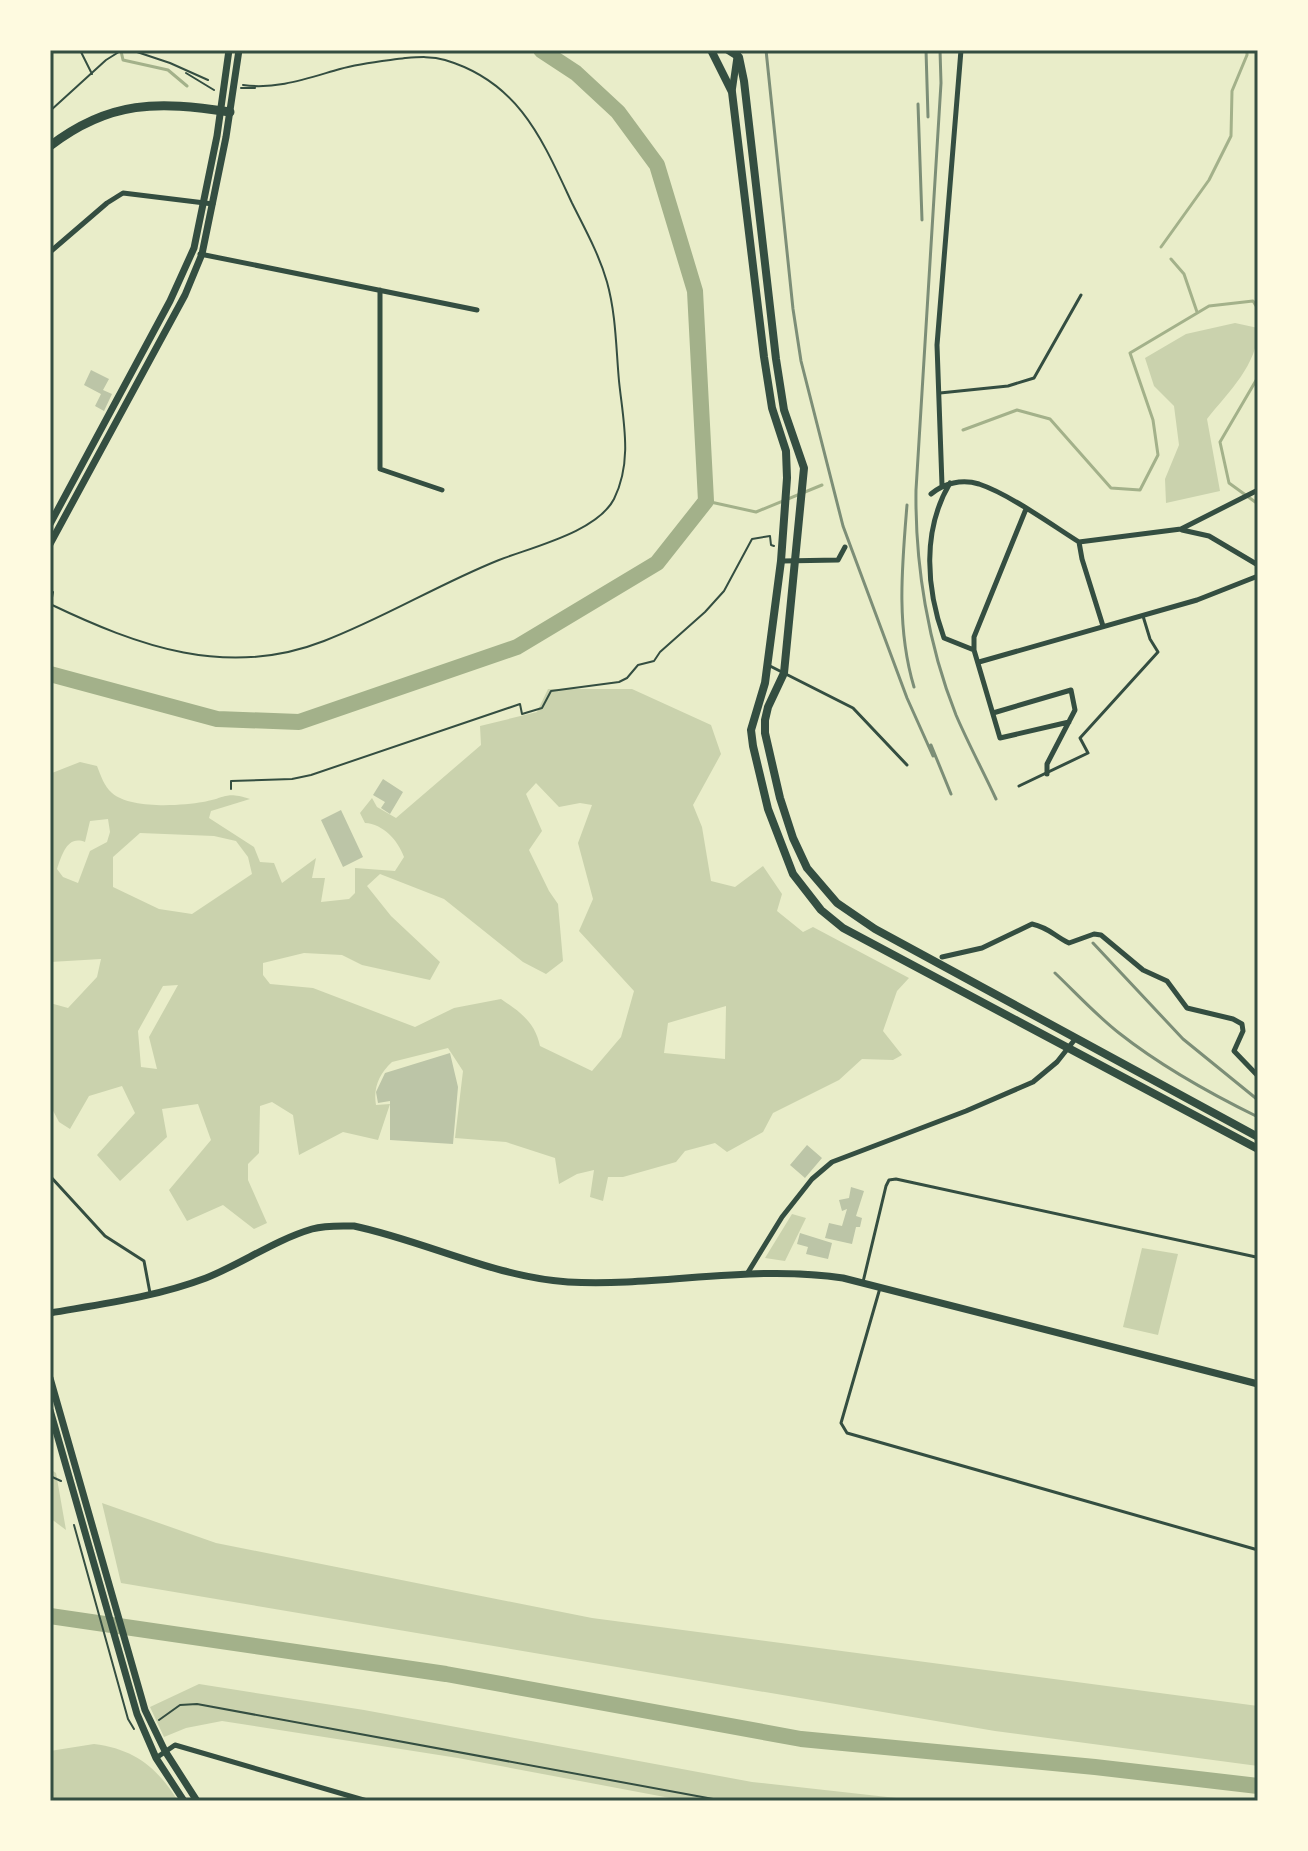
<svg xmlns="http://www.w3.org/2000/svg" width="1308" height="1851" viewBox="0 0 1308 1851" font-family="'Fira Sans Condensed',sans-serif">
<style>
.green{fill:#cad2ad;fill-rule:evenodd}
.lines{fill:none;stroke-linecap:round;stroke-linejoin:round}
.stream{stroke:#a3b18a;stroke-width:3}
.river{stroke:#a3b18a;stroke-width:16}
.building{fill:#bcc5a7}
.path{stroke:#344e41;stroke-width:2}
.service{stroke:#344e41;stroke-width:3}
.minor{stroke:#344e41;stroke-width:5}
.tertiary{stroke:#344e41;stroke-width:7}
.primary{stroke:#344e41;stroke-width:8}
.trunk{stroke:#344e41;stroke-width:9}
.rail{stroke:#7c8e77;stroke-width:3}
.neatline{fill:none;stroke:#344e41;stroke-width:3}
</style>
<rect width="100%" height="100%" fill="#e9edc9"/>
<path class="green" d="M1235,323L1258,328C1258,365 1229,391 1207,419L1220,491L1166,503L1165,479L1179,445L1174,406L1154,386L1145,358L1186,334Z
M548,689H632L711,725L721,754L693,805L702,827L711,881L735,887L763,866L782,894L777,911L803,932L813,927L909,978L897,991L883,1031L902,1055L893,1060L862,1059L839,1080L773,1113L763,1132L727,1152L715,1143L685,1151L676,1162L623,1177H608L603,1201L590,1197L594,1170L577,1174L559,1184L555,1158L506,1142L455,1138L463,1071L448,1048L392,1062C379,1074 373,1088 376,1105L390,1104L378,1140L343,1132L299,1155L293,1115L272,1102L260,1106L259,1153L248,1164V1180L267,1223L254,1229L223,1205L187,1221L169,1190L211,1140L198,1104L162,1109L167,1137L120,1181L97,1155L135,1113L122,1086L89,1096L70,1129L59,1122L50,1105V1003L68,1008L97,977L101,959L50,962L52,773L80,762L97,766C101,776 104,786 112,793C130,809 180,806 203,802C227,798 224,791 250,799L211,811L209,818L254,847L260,862L274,863L282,883L316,858L312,878H325L321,902L349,899L355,893V868L395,871L404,857C398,840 383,824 365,823L360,813L372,798L377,807L396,818L481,745L480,726L537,712ZM536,783L559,807L580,803L592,805L578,843L593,899L579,931L634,991L621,1037L592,1071L540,1046C535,1022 520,1012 501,999L454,1008L415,1027L313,988L270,984L263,975V963L304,953L342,955L362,965L430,980L440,962L391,916L367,886L380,874L444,899L523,962L546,974L563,961L558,904L549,891L529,850L542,831L526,794ZM108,819L110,832L107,842L90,851L78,883L63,877L57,869C62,855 67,835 85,842L90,821ZM140,833L214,836L236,841L248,857L252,874L192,914L159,909L113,887V857ZM178,985L149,1037L157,1069L141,1067L138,1031L163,986ZM726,1006L725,1059L664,1053L668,1023Z
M792,1214L806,1218L785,1261L765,1258Z
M1142,1248L1178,1254L1158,1335L1123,1327Z
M50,1469L56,1473L66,1530L50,1518Z
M102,1503L216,1543L592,1618L1258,1706V1766L995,1731L121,1583Z
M199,1684L364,1710L752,1782L923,1801H686L458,1758L222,1721L186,1728L164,1737L150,1707Z
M94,1744C134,1749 157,1767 178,1801H50V1751Z"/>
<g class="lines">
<path class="stream" d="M121,51L123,60L168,70L187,86
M1161,247L1209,180L1231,136L1232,91L1247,55V50
M1171,259L1184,274L1197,312
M1258,377L1220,442L1229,483L1258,504
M963,430L1017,410L1050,419L1111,488L1140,490L1158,455L1153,420L1130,353L1209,306L1253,301L1258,309
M706,501L756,512L822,485"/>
<path class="river" d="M50,674L217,719L299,722L517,647L657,563L706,501L695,291L657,165L618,112L576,73L541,50
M50,1616L446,1674L801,1739L1095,1767L1258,1786"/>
</g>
<path class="building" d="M91,370L109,379L103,390L112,394L104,411L95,406L101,394L84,385Z
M383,779L403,792L390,814L381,808L385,802L373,795Z
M341,810L363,857L343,867L321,820Z
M450,1053L458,1087L453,1144L390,1140V1101L378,1103L376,1092L385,1073Z
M807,1145L822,1158L805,1178L790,1165Z
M851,1187L864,1191L856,1216L862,1218L860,1227H856L852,1244L825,1238L829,1223L842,1226L847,1209L842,1211L839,1200L849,1198Z
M800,1233L832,1243L828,1259L806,1254L808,1247L797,1244Z"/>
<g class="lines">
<path class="path" d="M80,50L92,74
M131,50L170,63L208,80
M186,73L214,90
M241,88H255
M50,111L106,60L122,50
M50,590L53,592L51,603
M50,604C138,646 227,679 324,641C384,618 439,584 499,560C532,547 597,532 614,499C633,461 623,420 619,381C616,348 616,314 607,282C599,254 585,229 572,203C542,139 519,82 445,60C432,56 419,57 405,58C384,61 361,63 340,69C308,78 276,90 243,85
M231,789V781L292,779L311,775L520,704L522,714L542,708L551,691L619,682L627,678L638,665L654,661L660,652L705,612L724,591L752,539L770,536L771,545L774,546
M50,1476L61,1481
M74,1525L128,1719L134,1729
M159,1720L180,1705L197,1704L724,1801"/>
<path class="service" d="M940,393L1008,386L1034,378L1081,295
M768,665L853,708L907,765
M1019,786L1088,753L1080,738L1158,652L1150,639L1143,616
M50,1176L105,1236L144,1261L150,1293
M863,1282L886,1186L889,1180L896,1179L1256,1257
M880,1288L841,1423L847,1433L1258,1550
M593,1801L594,1800"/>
<path class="minor" d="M50,252L107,203L123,193L213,204
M200,254L477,310
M380,290V469L442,490
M950,483C922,530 926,588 944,638L974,650
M942,485L937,345L961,50
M931,494C944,483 962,479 979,484C1009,494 1052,525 1079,542L1082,559L1103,626
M1026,509L974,637V650L1000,738L1069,722
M1182,530L1209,536L1258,565
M1079,542L1181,529L1258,490
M782,561L838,560L845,547
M979,662L1197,600L1258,576
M993,713L1071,690L1075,710L1047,764V774
M942,957L982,948L1032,924C1050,928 1054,936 1069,943L1094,934L1101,935L1143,970L1167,981L1187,1008L1233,1019L1242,1024L1243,1031L1234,1051L1258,1076
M747,1274L782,1217L812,1179L832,1162L966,1111L1033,1082L1057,1062L1076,1038
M156,1758L175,1745L367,1801"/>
<path class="tertiary" d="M732,92L738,50
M50,524L170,301L194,248L217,136L229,50
M50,544L185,295L202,254L226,137L239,50
M50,1313C102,1304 156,1297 206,1278C241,1264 275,1240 312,1229C326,1225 340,1226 354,1226C425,1241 494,1277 568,1282C659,1287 751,1264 843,1278L1258,1384
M50,1378L145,1710L165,1751L197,1801
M50,1410L137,1714L156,1758L184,1801"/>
<path class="primary" d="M711,50L732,92L764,357L772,408L786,451L787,478L781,561L765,683L751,730L753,746L768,809L793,874L821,910L843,928L1258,1149
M728,50L739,57L744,81L776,359L784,410L804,468L784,673L768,707L765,720V733L780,798L793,838L807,868L837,903L875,929L1258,1137"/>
<path class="trunk" d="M50,146C110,100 158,101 230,112"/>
<path class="rail" d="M766,50L793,309L801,361L843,526L907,698L933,756
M926,50L928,117
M940,50L941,83L916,490C915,565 928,645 956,715C968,743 983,771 996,799
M918,104L922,220
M907,505C902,566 896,627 914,687
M931,745L951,794
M1093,943L1183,1039L1258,1100
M1055,973C1076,993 1096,1015 1119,1033C1162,1067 1209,1093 1258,1117"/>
</g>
<rect width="1308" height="1851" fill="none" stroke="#fefae0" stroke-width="104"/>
<rect x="52" y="52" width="1204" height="1747" class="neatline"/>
</svg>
